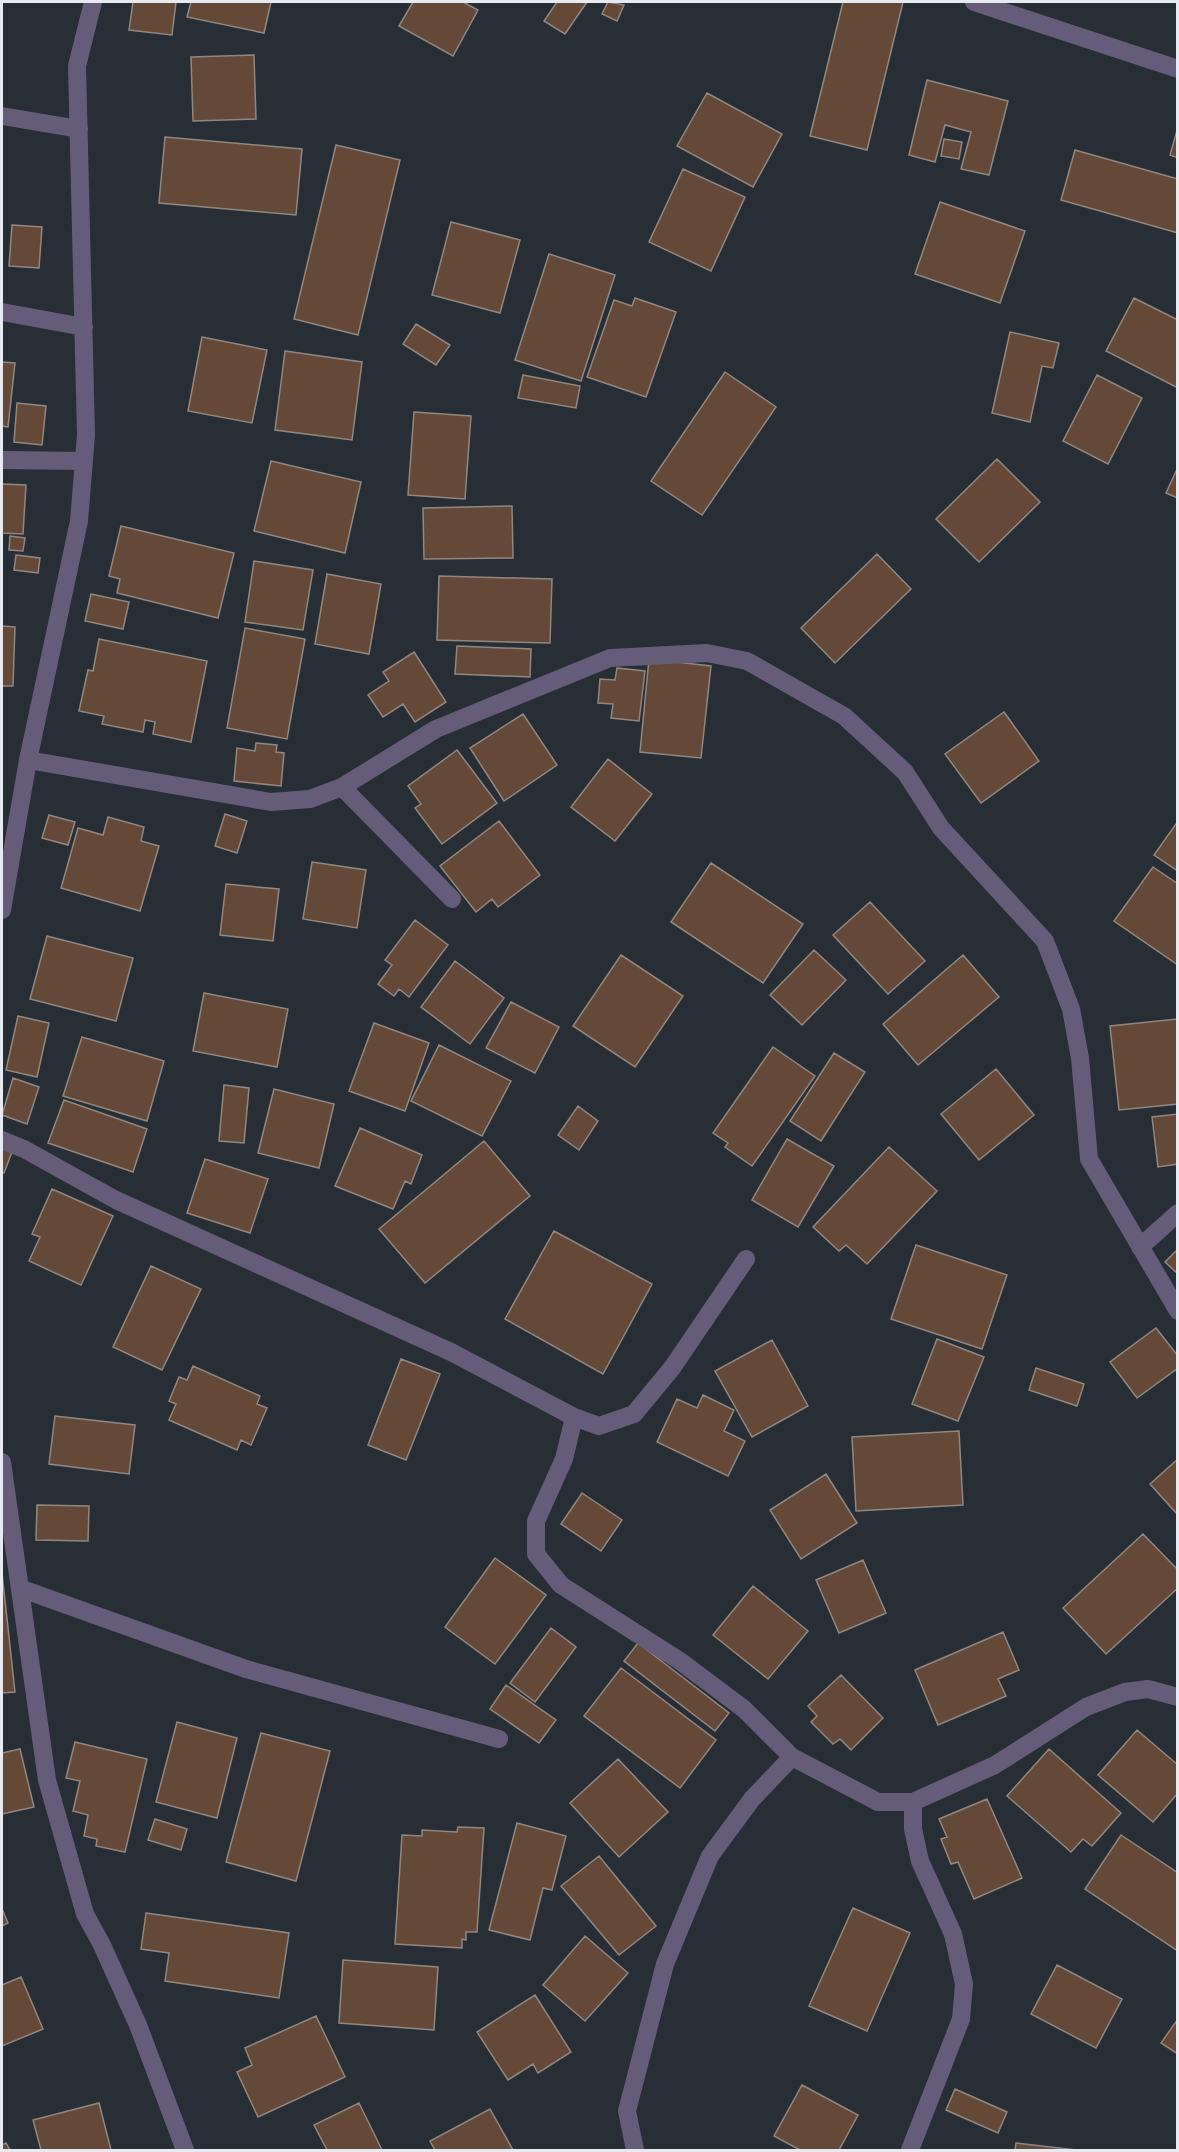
<svg xmlns="http://www.w3.org/2000/svg" width="1179" height="2152" viewBox="0 0 1179 2152" font-family="'Source Sans 3',sans-serif">
<style>
.building{fill:#644939;stroke:#928780;stroke-width:1.5}
.lines{fill:none;stroke-linecap:round;stroke-linejoin:round}
.street{stroke:#655c79;stroke-width:18}
</style>
<rect width="100%" height="100%" fill="#282e36"/>
<path class="building" d="M133,2H176L172,35L129,30Z
M191,2H271L264,33L187,17Z
M413,2H463L478,10L453,56L399,26Z
M557,2H587L565,34L544,21Z
M608,2L624,5L617,21L602,14Z
M843,2H903L867,150L810,136Z
M254,55L256,119L193,121L191,57Z
M927,80L1008,101L989,175L961,169L971,132L945,125L935,162L909,155Z
M707,93L782,134L753,187L677,146Z
M1178,127V158L1170,155Z
M165,137L302,149L296,215L159,203Z
M944,139L962,142L959,159L941,156Z
M336,145L400,160L358,335L294,319Z
M1075,150L1178,179V233L1061,200Z
M683,169L745,197L711,271L649,242Z
M940,202L1025,231L1000,303L915,274Z
M451,222L520,240L500,313L432,295Z
M12,225L42,227L39,268L9,266Z
M549,254L615,275L581,381L515,360Z
M635,298L676,312L646,397L587,377L614,300L632,306Z
M1134,298L1178,320V388L1106,351Z
M416,324L450,345L436,365L403,344Z
M1010,332L1059,343L1053,368L1042,366L1030,422L992,413Z
M202,337L267,350L252,423L188,411Z
M285,351L362,362L352,440L275,430Z
M2,362L15,363L8,427L2,426Z
M725,372L776,407L702,515L651,481Z
M523,375L580,386L576,408L518,398Z
M1097,375L1142,398L1108,464L1063,441Z
M17,403L46,406L42,445L14,442Z
M414,412L471,416L465,499L408,495Z
M997,459L1040,502L979,562L936,519Z
M271,461L361,482L345,553L254,531Z
M1178,467V498L1166,493Z
M2,484L26,485L23,534L2,533Z
M512,506L513,558L424,559L423,508Z
M121,526L234,553L218,618L117,593L120,579L109,576Z
M10,536L25,538L23,551L9,550Z
M877,554L911,589L835,663L801,628Z
M16,555L40,558L38,573L14,570Z
M254,561L313,570L303,630L245,622Z
M327,574L381,584L369,654L315,644Z
M439,576L552,579L550,643L437,640Z
M91,594L129,602L123,629L85,621Z
M2,626L15,627L13,686H2Z
M245,628L305,639L287,739L227,728Z
M99,639L207,661L191,742L153,734L155,722L145,720L143,732L102,724L104,716L79,711L88,670L93,671Z
M457,646L531,649L530,677L455,674Z
M414,652L446,702L415,722L403,704L383,717L368,695L389,681L383,672Z
M649,659L711,666L701,758L640,752Z
M617,668L645,671L639,721L611,718L613,704L598,703L600,679L615,680Z
M1004,712L1039,761L981,803L945,754Z
M523,714L557,765L504,801L470,748Z
M256,743L277,745L276,752L284,753L281,786L234,781L237,748L255,751Z
M457,750L497,803L442,844L415,808L421,804L408,786Z
M608,759L652,794L615,841L571,807Z
M225,814L247,821L237,853L215,846Z
M49,815L75,822L68,845L42,838Z
M108,817L144,827L141,841L159,846L140,911L61,888L78,828L103,835Z
M499,821L540,875L498,907L492,899L476,912L440,866Z
M1178,821V871L1154,855Z
M312,862L366,870L357,928L303,919Z
M711,863L803,924L763,983L671,922Z
M1153,867L1178,884V965L1114,921Z
M226,884L279,889L273,941L220,935Z
M870,902L925,961L888,994L833,935Z
M415,920L448,945L409,997L399,989L394,996L378,984L392,965L385,960Z
M47,936L133,958L116,1021L30,999Z
M814,950L846,980L802,1025L770,995Z
M621,955L683,996L635,1067L573,1026Z
M963,955L999,997L918,1065L883,1024Z
M455,961L504,998L470,1044L421,1007Z
M204,993L288,1009L277,1067L193,1051Z
M511,1002L559,1027L535,1073L486,1048Z
M18,1016L49,1023L37,1077L6,1070Z
M1177,1019L1178,1104L1119,1110L1110,1026Z
M374,1023L429,1043L405,1111L349,1091Z
M82,1037L164,1061L147,1121L63,1096Z
M439,1045L511,1081L482,1136L411,1101Z
M773,1047L815,1076L752,1166L725,1147L728,1143L713,1133Z
M834,1053L865,1072L821,1141L790,1121Z
M996,1069L1034,1115L979,1160L941,1114Z
M13,1078L39,1087L27,1124L2,1115Z
M224,1085L249,1088L244,1143L219,1141Z
M274,1089L334,1104L319,1168L258,1153Z
M64,1100L147,1129L133,1172L48,1143Z
M578,1106L598,1121L579,1150L558,1135Z
M1178,1114V1164L1158,1167L1152,1117Z
M360,1128L422,1155L411,1184L405,1181L393,1209L335,1186Z
M787,1139L834,1166L798,1227L752,1200Z
M484,1141L530,1196L425,1283L379,1229Z
M889,1147L937,1191L867,1264L846,1245L839,1251L813,1227Z
M2,1148L12,1152L4,1173L2,1172Z
M205,1159L268,1179L250,1233L187,1213Z
M52,1189L113,1216L81,1285L29,1261L40,1237L32,1234Z
M554,1231L652,1284L603,1374L505,1319Z
M916,1245L1007,1275L982,1349L891,1319Z
M1178,1249V1274L1165,1262Z
M151,1266L201,1289L162,1370L113,1347Z
M1156,1328L1178,1356V1368L1137,1398L1110,1362Z
M937,1339L984,1357L958,1421L912,1404Z
M772,1340L808,1406L752,1437L715,1371Z
M401,1359L440,1374L406,1460L368,1445Z
M193,1366L260,1396L257,1404L267,1408L251,1445L241,1440L237,1450L169,1420L176,1404L169,1401L179,1377L187,1380Z
M1036,1368L1084,1384L1077,1406L1029,1390Z
M703,1395L734,1410L724,1431L745,1441L728,1476L657,1442L677,1399L697,1408Z
M55,1416L135,1425L129,1474L49,1464Z
M959,1431L963,1505L856,1511L852,1437Z
M1178,1459V1515L1150,1484Z
M826,1474L857,1523L801,1559L770,1510Z
M582,1493L622,1520L601,1551L561,1524Z
M37,1505L89,1506L88,1541L36,1540Z
M1143,1534L1178,1570V1588L1106,1654L1063,1608Z
M495,1558L546,1595L495,1664L445,1627Z
M863,1560L886,1613L839,1633L816,1580Z
M2,1573L15,1692L2,1693Z
M753,1586L808,1631L768,1679L713,1635Z
M551,1628L576,1647L535,1702L510,1683Z
M1003,1632L1019,1670L998,1679L1006,1696L938,1725L915,1670Z
M638,1643L729,1713L715,1731L624,1661Z
M621,1668L716,1740L680,1788L584,1716Z
M841,1675L883,1718L851,1750L840,1739L833,1744L811,1722L817,1716L808,1706Z
M506,1685L556,1720L539,1743L490,1709Z
M177,1722L237,1738L217,1818L156,1802Z
M1137,1730L1178,1765V1793L1153,1822L1098,1775Z
M261,1733L330,1751L296,1881L226,1862Z
M75,1742L147,1759L125,1852L96,1846L97,1839L84,1836L88,1815L73,1811L80,1781L66,1778Z
M20,1749L34,1807L2,1814V1753Z
M1049,1749L1121,1813L1092,1846L1083,1839L1071,1852L1007,1796Z
M618,1759L668,1812L619,1857L570,1803Z
M987,1799L1022,1878L974,1899L958,1862L951,1864L941,1839L947,1837L939,1819Z
M155,1819L187,1829L181,1850L148,1840Z
M517,1823L566,1836L552,1890L543,1888L530,1940L489,1930Z
M458,1827L484,1828L477,1932H466V1940L462,1939V1948L395,1944L402,1835L422,1836V1830L457,1832Z
M1121,1835L1178,1873V1951L1085,1889Z
M599,1856L656,1926L619,1955L561,1886Z
M853,1908L910,1933L867,2031L809,2006Z
M2,1909L8,1923L2,1926Z
M146,1913L289,1933L279,1998L165,1981L169,1953L141,1949Z
M585,1936L628,1973L585,2021L543,1985Z
M343,1960L438,1967L434,2030L339,2023Z
M1057,1965L1122,1999L1096,2048L1031,2014Z
M21,1977L43,2029L2,2046V1985Z
M535,1995L571,2052L538,2073L533,2064L508,2080L477,2032Z
M316,2016L345,2077L258,2117L237,2072L252,2065L245,2048Z
M1178,2019V2054L1161,2043Z
M802,2085L858,2115L839,2150H800L774,2136Z
M955,2089L1007,2112L998,2133L946,2110Z
M99,2103L111,2150H41L33,2120Z
M359,2103L382,2150H327L314,2125Z
M490,2109L513,2150H435L430,2141Z
M6,2143L10,2150H2V2145Z
M1016,2143L1076,2150H1015Z"/>
<g class="lines">
<path class="street" d="M974,2L1178,69
M2,116L79,129
M2,312L84,327
M2,460L84,461
M28,760L271,802L310,799L342,787L436,729L610,658L707,653L747,661L844,716L905,772L941,828L1045,941L1071,1009L1080,1058L1089,1159L1178,1311
M342,787L452,899
M2,910L28,760L79,521L86,435L77,66L93,2
M2,1140L24,1149L116,1200L451,1352L574,1417L564,1459L536,1521V1554L561,1585L680,1661L744,1709L792,1757L878,1802H913L995,1765L1086,1707L1125,1692L1148,1689L1178,1697
M1140,1247L1178,1213
M574,1417L599,1426L634,1414L672,1368L746,1259
M2,1462L47,1780L85,1914L102,1945L138,2025L185,2150
M22,1589L246,1669L499,1739
M635,2150L627,2111L665,1964L710,1856L752,1799L792,1757
M910,2150L961,2019L964,1984L953,1934L920,1861L913,1829V1802"/>
</g>
<rect width="1179" height="2152" fill="none" stroke="#e7ebf1" stroke-width="6"/>
</svg>
